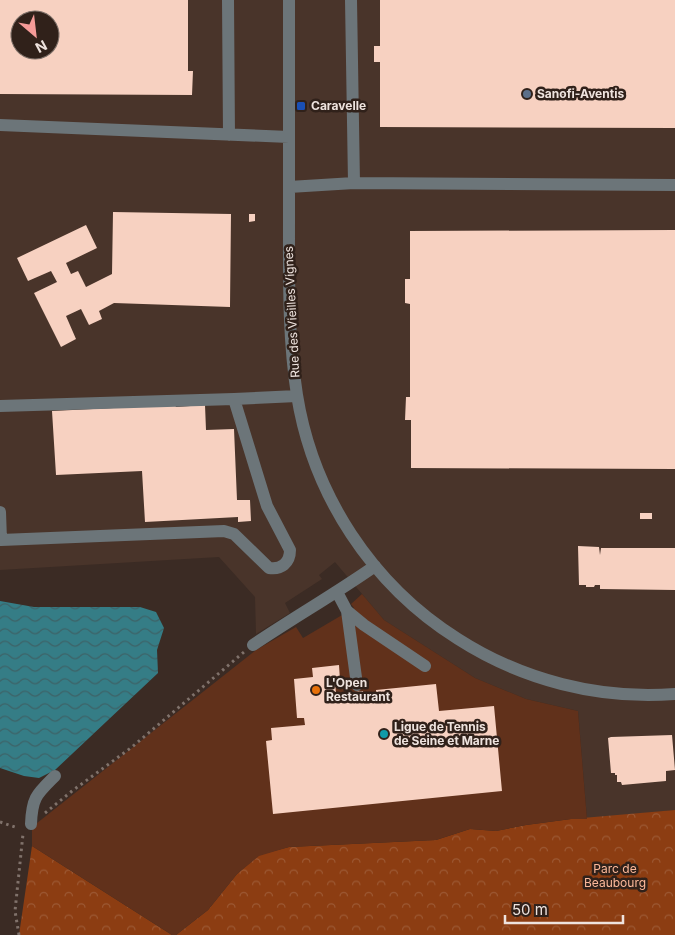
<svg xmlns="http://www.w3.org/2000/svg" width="675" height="935" viewBox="0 0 675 935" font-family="Inter,sans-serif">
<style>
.built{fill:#49342a;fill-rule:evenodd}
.forest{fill:url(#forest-crowns)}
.garden{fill:#61311b}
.water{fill:url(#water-waves)}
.building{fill:#f7d1c1;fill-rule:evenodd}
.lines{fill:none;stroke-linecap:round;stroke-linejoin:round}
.path{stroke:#80726b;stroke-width:3;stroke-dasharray:2.5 4;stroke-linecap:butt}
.minor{stroke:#6c7579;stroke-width:12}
.service-dot{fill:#5c6f8a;stroke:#30211a;stroke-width:2}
.transit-dot{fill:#1a4fb4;stroke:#30211a;stroke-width:2}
.food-dot{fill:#e8710a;stroke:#30211a;stroke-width:2}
.culture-dot{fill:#0f9aa8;stroke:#30211a;stroke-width:2}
.labels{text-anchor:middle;stroke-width:5;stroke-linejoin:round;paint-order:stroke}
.poi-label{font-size:12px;font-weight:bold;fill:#eee3de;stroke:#30211a;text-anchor:start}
.street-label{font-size:12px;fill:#eee3de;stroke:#30211a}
.park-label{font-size:12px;fill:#fdb99a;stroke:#30211a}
</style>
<defs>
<pattern id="forest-crowns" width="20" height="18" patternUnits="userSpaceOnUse" patternTransform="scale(1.25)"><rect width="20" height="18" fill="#8c3d12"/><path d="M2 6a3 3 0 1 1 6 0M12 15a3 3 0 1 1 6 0" fill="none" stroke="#9c5934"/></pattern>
<pattern id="water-waves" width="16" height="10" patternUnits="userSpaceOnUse" patternTransform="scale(1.25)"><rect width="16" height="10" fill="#357d86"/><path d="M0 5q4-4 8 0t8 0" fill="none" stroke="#3d6368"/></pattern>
</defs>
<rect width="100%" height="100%" fill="#3b2b24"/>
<path class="built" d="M0,0H675V810L587,819L578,711L526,699L475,678L384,620L335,562L319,575L322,579L285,603L290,613L256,634L255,597L219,557L0,570ZM20,20H50V50H20Z"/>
<path class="forest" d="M675,810V935H176L208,910L237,874L259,855L289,847L436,840L470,829L496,831L526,825L571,819Z
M32,846L172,935H19Z"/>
<path class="garden" d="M362,594L384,620L475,678L526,699L578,711L587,819H571L526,825L496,831L470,829L436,840L289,847L259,856L237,874L208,910L176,935H172L32,846V827L256,650L296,627L303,638L354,608L351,604Z"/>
<path class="water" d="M0,601L34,607H140L156,612L164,628L157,650L158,673L55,770L39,778L24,776L0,768Z"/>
<path class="building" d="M0,0H188V71H193L192,95L0,94ZM20,20H50V50H20Z
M380,0H675V128L380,127V62H374V46H380Z
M113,212L231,214L230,307L114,303L99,311L102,319L89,325L81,309L66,316L76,339L61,347L34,293L57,282L51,271L28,281L17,258L86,225L97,248L66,263L71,274L78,271L86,287L112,274Z
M249,214H255V221L249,222Z
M675,230V469L411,468V420H405L406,397H410V304L405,303V279H410V231Z
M175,405L176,407L205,405L206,430L234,429L237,500H250L251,521L238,522V517L145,522L142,471L56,475L52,411Z
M640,513H652V519H640Z
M578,546L599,547L600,555L601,548H675V590L600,589V585H595L594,587H586V585H579Z
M339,665L340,680H335L336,694L363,691L364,697L376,696V690L436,684L439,711L494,706L502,791L273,814L266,741L272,740L271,728L305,725L304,718H297L294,679L313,677L312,668Z
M672,735L675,770L666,771V781L622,785L621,782H617V775H615V773H611L608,738L611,737Z"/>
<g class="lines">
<path class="path" d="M45,813L72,791L132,747L244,652
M0,822L18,828
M19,935L15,911L23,834"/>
<path class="minor" d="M228,0L229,135
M289,0C289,74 289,149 289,223C289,280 288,338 297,395C313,495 372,585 458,639C522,680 599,700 675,694
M351,0L354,183
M0,125L289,137
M289,187L354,183L675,185
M0,406L234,399L297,396
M0,512L1,540L224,531L234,534L269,568C281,570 290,563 290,550L267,506L234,399
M337,592L347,611L364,625L425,666
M347,611L357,685
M253,645C293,618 335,594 375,566
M31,824C32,797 37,794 55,776"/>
</g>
<circle class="service-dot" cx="527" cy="94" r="5"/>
<rect class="transit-dot" x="296" y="101" width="10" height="10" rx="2.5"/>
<circle class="food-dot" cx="316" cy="690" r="5"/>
<circle class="culture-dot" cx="384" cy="734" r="5"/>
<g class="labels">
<g class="poi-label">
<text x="537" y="98">Sanofi-Aventis</text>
<text x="311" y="110">Caravelle</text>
<text x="326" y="687">L'Open<tspan x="326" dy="14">Restaurant</tspan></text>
<text x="394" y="731">Ligue de Tennis<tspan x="394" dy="14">de Seine et Marne</tspan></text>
</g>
<g class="street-label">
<text transform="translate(292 312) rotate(-93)" y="4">Rue des Vieilles Vignes</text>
</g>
<g class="park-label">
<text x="615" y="873">Parc de<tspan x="615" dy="14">Beaubourg</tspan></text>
</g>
</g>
<g transform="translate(35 35) rotate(152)"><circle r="24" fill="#30211a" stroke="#7c6f68"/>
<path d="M0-4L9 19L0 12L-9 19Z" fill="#f59b98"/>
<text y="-8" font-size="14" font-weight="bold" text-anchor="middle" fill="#eee3de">N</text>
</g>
<path d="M505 915v8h118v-8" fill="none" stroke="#eee3de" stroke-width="2.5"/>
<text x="512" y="915" font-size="15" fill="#eee3de" stroke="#30211a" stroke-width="4" paint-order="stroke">50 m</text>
</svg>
